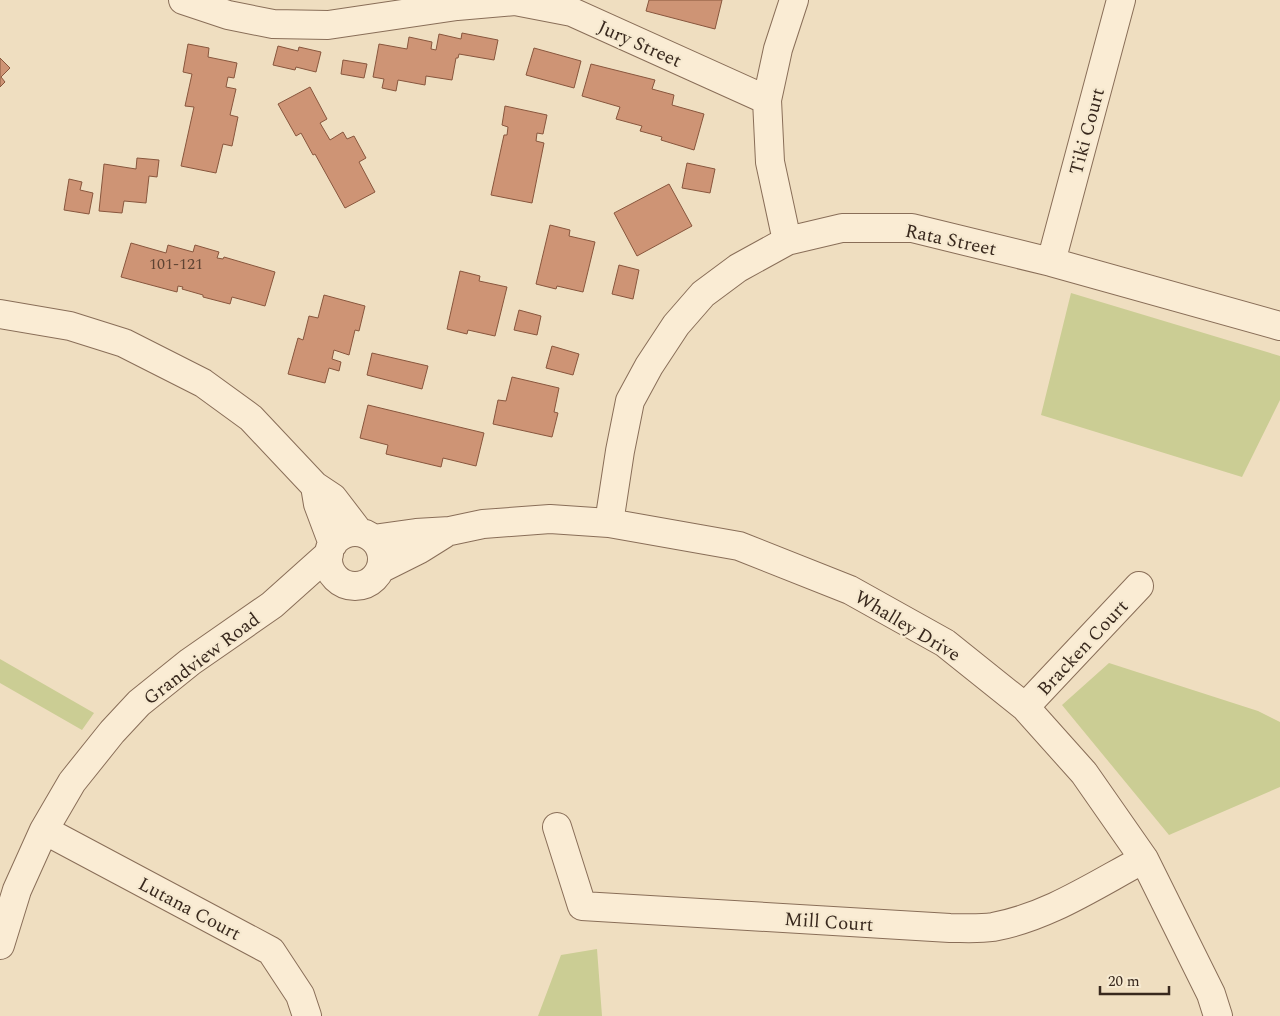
<svg xmlns="http://www.w3.org/2000/svg" width="1280" height="1016" viewBox="0 0 1280 1016" font-family="Spectral,serif">
<style>
.green{fill:#cbcd94}
.building{fill:#ce9475;stroke:#88563d}
.lines{fill:none;stroke-linecap:round;stroke-linejoin:round}
.minor-casing{stroke:#896e58;stroke-width:30}
.minor{stroke:#faecd4;stroke-width:28}
.labels{text-anchor:middle;stroke-width:4.5;stroke-linejoin:round;paint-order:stroke}
.number-label{font-size:16px;fill:#5e4333}
.street-label{font-size:19px;fill:#38281d;stroke:#f6e9d0}
</style>
<rect width="100%" height="100%" fill="#efdec0"/>
<path class="green" d="M1071,293L1280,356V400L1242,477L1041,415Z
M0,659L94,713L82,730L0,683Z
M1109,663L1258,711L1280,722V787L1169,835L1062,705Z
M597,949L602,1016H538L561,955Z"/>
<path class="building" d="M649,0H722L715,29L646,11Z
M462,33L498,40L494,60L459,54L458,58H456L452,80L426,76L425,85L398,80L396,91L382,88L384,79L373,77L379,44L407,49L409,37L432,42L431,49L436,50L439,34L461,39Z
M188,44L209,48L208,57L237,63L234,78L228,77L226,87L236,89L230,115L238,117L232,146L223,144L216,173L181,166L194,107L185,106L192,74L183,72Z
M278,46L298,51L299,47L321,52L316,72L296,67L295,70L273,65Z
M534,48L581,61L574,88L526,75Z
M0,58L10,68L1,77L5,82L0,87Z
M343,60L367,64L364,78L341,74Z
M591,64L655,80L652,89L674,95L672,105L704,114L694,150L661,140L662,137L640,131L642,126L616,119L620,107L582,96Z
M310,87L327,119L320,123L330,140L343,132L347,139L354,136L366,158L359,162L375,192L345,208L315,154L313,155L301,133L296,136L278,104Z
M505,106L547,115L543,134L537,133L536,141L544,143L532,203L491,195L504,135H507L508,127L502,125Z
M137,158L159,160L157,177L149,176L146,203L124,201L122,213L99,211L104,164L136,169Z
M687,163L715,169L710,193L682,188Z
M69,179L82,182L80,190L93,193L89,214L64,210Z
M669,184L692,226L637,256L614,213Z
M550,225L570,230L569,236L595,242L583,292L557,286L556,289L536,284Z
M131,243L166,253L168,245L193,252L195,245L219,252L217,258L223,259L224,257L275,272L265,306L232,297L230,304L203,297V295L182,289L183,287L178,286L177,292L121,277Z
M619,265L639,270L633,299L612,294Z
M460,271L480,276L479,281L507,287L495,336L468,330L467,334L447,329Z
M324,295L365,306L359,331L355,330L349,355L334,350L332,359L341,362L339,371L329,368L325,383L288,374L298,338L303,340L309,316L318,318Z
M519,310L541,316L537,335L514,330Z
M552,346L579,354L573,375L546,368Z
M372,353L428,366L422,389L367,375Z
M512,377L559,388L554,412L558,413L552,437L493,424L498,400L506,401Z
M368,405L484,433L476,466L443,458L441,467L386,454L388,445L360,438Z"/>
<g class="lines">
<g class="minor-casing">
<path id="minor" d="M183,0L228,15L273,24L328,25L457,6L515,1L572,12L767,100
M787,241L770,162L767,100L778,49L794,0
M1051,262L1121,0
M0,314L70,326L124,343L203,383L251,418L315,486L333,498L359,532
M315,486L318,504L333,544
M609,523L620,451L630,401L649,366L676,325L703,294L738,268L787,241L842,228H912L1051,262L1280,326
M328 559a27 27 0 1 1 54 0a27 27 0 1 1-54 0Z
M373,539L416,533L450,531L483,524L550,519L609,523L739,546L850,590L945,643L1025,707L1084,773L1144,859L1211,994L1218,1016
M380,569L420,549L444,534
M1025,707L1139,586
M557,827L582,906L950,928C964,928 979,929 993,927C1048,917 1095,885 1144,859
M44,830L271,951L300,995L307,1016
M0,945L17,890L44,830L72,782L112,732L139,703L190,662L272,605L329,554"/>
</g>
<use href="#minor" class="minor"/>
</g>
<g class="labels">
<g class="number-label">
<text x="176" y="269">101-121</text>
</g>
<g class="street-label">
<text transform="translate(640 43) rotate(24)" y="7">Jury Street</text>
<text transform="translate(1086 131) rotate(-75)" y="7">Tiki Court</text>
<text transform="translate(951 239) rotate(12)" y="7">Rata Street</text>
<text transform="translate(908 625) rotate(31)" y="7">Whalley Drive</text>
<text transform="translate(1082 647) rotate(-47)" y="7">Bracken Court</text>
<text transform="translate(201 658) rotate(-37)" y="7">Grandview Road</text>
<text transform="translate(190 908) rotate(28)" y="7">Lutana Court</text>
<text transform="translate(829 921) rotate(4)" y="7">Mill Court</text>
</g>
</g>
<path d="M1100 986v8h69v-8" fill="none" stroke="#38281d" stroke-width="2.5"/>
<text x="1108" y="986" font-size="15" fill="#38281d" stroke="#f6e9d0" stroke-width="4" paint-order="stroke">20 m</text>
</svg>
